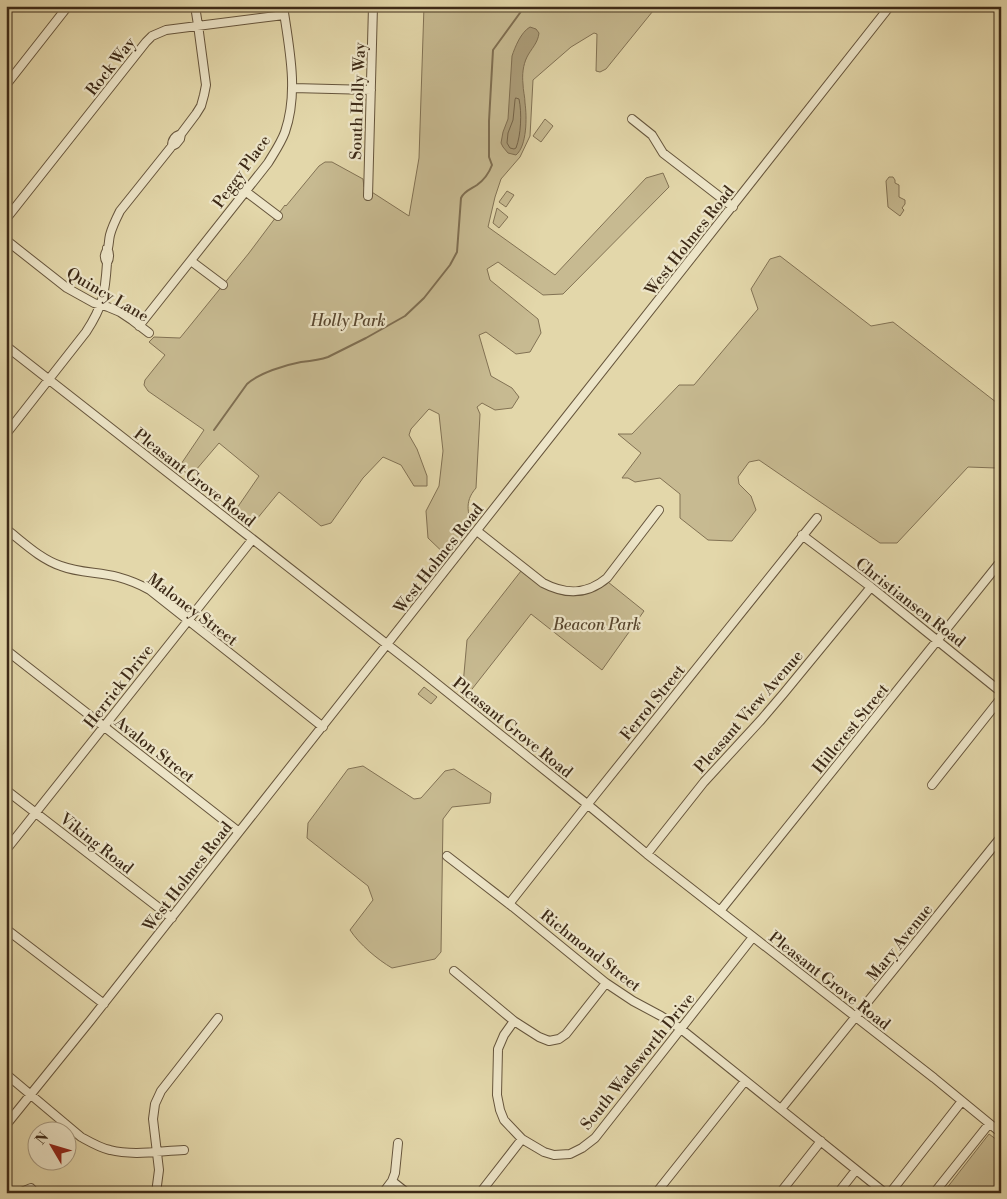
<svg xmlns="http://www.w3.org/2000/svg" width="1007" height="1199" viewBox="0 0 1007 1199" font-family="'Libre Bodoni',serif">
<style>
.green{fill:#c7ba91;stroke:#827254}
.water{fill:#ab9c78;stroke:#7f6e51}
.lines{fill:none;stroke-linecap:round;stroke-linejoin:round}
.shore{stroke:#746348;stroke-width:1}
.stream{stroke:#7f6e51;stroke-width:2}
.minor-casing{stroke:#66553c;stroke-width:10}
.minor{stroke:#ede5c8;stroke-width:8}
.labels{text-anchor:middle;stroke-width:4.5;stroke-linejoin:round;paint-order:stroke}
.street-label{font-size:16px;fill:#3d2a17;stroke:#ede5c8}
.park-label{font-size:16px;font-style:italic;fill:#59472f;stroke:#ede5c8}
</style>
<rect width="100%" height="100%" fill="#e3d7aa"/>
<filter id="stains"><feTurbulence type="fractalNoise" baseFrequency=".004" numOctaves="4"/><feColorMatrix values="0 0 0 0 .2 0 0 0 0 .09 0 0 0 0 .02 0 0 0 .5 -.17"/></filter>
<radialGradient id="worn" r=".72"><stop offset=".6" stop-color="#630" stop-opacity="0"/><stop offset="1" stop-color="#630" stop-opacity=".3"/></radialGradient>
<path class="green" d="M424,6H657L606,69L600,72L596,71L597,34L594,33L571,47L533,80L530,136L520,157L501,179L495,197L488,227L555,275L646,178L663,173L669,187L563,294L543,295L498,262L487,269L490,280L538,319L541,333L530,352L516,354L486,332L479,335L491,376L512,388L519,397L512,408L495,410L482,403L477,407L480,414L476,488C463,503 469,514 473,531L451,560L428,538L426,511L439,486L443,451L439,414L429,409L428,410L411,429L409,435L417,449L427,476V486H414L401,465L383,457L363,478L331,523L321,526L279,492L252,525L237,508L259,476L219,443L190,477L179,467L204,430L148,391L144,385L145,380L165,355L149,342L154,337L180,338L249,253L285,205L286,206L319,166L325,162H332L363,179L364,187L409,216L419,158Z
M545,119L553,126L541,142L533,136Z
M889,177H893L895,180V183L899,185V197L905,200V204L902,208L904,210L900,216L888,207L886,181Z
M507,191L514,195L506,207L499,202Z
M497,208L508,217L499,228L493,223Z
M780,256L871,326L893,322L1001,406V462L996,468L968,467L897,543H880L759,460L749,462L738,477L739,484L751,496L756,510L732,541L708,540L680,518V494L660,478L635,482L628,478H622L641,453L618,434H632L679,385H694L758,309L751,289L770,259Z
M521,571C550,593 574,608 608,582L644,611L602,670L531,614L465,698L462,696L467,640Z
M424,687L437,697L431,704L418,694Z
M363,766L414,799L421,798L445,771L454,769L491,793L490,803L452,807L443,819L441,952L435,959L392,968C378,960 359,944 350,930L373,900L368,886L307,838L308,823L348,769Z
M989,1134L1001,1143V1193H943Z"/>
<path class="water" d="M530,27L536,29L539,33C538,43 531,49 527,57C523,65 522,75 523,84C523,90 525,97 525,103C527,117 527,146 516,155L508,153L503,147L501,143L503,132L508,119L512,56C515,47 521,32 530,27Z"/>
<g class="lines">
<path class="shore" d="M516,98L519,99C522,113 521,135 516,148L514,149L510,148L507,143L508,133L513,120L515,100Z"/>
<path class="stream" d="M214,430L247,384C259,373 285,365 301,362C311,361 320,360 328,357L366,338L405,316L424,298L450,265L457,252L461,198C464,191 471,189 477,185C484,180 489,173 492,165L489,157V121L493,50L525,6"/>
<g class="minor-casing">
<path id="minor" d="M6,85L68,6
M293,88L371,90
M632,119L652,135L663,153L733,207
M181,134C175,136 172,140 172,146L176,144L180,139L181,134L196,114L201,106L204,95L206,85L198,25L195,6
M245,191L278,216
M368,196L373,6
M6,219L146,42L152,36L166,30L284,15
M6,240L67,288L94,303L108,307L120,312L132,320L149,333
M107,248C110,254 110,258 107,263C103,256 105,254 108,248C109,244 109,239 110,235C112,227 116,219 120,211L172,146
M191,261L223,285
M139,326L268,163C274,153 281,143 285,132C299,92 289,47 283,6
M6,346L421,671L587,804L647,854L934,1078L1001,1133
M6,434L86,332C103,306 105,294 107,263
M6,529C23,542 40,559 61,566C79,573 99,572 118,577C129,580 139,584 150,590L323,727
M477,531L543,583C566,595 587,595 607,578L659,510
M802,535L871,587L1001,692
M6,650L239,832
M932,785L1001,698
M6,790L172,918
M6,850L252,540
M647,854L704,782L761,720L784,693L871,587
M447,856L513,907L606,983L633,1001L661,1016L681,1029L885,1193
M509,904L583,810L817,518
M720,911L1001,561
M6,929L104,1004
M454,971L514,1021L539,1037L549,1041L559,1039L566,1034L606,983
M514,1021L504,1035L498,1049L497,1095L500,1110L504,1120L522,1139L544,1152L554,1155L570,1154L582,1148L595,1138L753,937
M6,1074L81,1137C90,1142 100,1148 110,1150C133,1156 160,1151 184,1150
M781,1109L1001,837
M6,1125L90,1021L890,6
M392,1181L407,1193
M19,1193L31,1188L35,1193
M156,1193L159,1170L153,1119L155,1104L161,1091L218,1018
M383,1193L392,1181L395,1173L398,1143
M480,1193L522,1139
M656,1193L745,1081
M780,1193L821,1141
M838,1193L856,1170
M890,1193L962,1101
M934,1193L989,1124"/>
</g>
<use href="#minor" class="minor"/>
</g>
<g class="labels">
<g class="street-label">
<text transform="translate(110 66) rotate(-52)" y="6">Rock Way</text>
<text transform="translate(357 101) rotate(-88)" y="6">South Holly Way</text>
<text transform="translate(241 171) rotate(-54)" y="6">Peggy Place</text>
<text transform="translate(689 240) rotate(-52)" y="6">West Holmes Road</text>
<text transform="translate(108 294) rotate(30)" y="6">Quincy Lane</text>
<text transform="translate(195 477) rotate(38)" y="6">Pleasant Grove Road</text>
<text transform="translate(438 558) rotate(-52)" y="6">West Holmes Road</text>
<text transform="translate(911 602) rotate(38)" y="6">Christiansen Road</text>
<text transform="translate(193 609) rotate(37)" y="6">Maloney Street</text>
<text transform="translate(118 686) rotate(-52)" y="6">Herrick Drive</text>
<text transform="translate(652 702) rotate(-51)" y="6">Ferrol Street</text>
<text transform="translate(748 711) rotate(-49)" y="6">Pleasant View Avenue</text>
<text transform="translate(513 727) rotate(39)" y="6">Pleasant Grove Road</text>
<text transform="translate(850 728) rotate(-51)" y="6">Hillcrest Street</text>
<text transform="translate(155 749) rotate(38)" y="6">Avalon Street</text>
<text transform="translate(97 843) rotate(38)" y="6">Viking Road</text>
<text transform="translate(187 876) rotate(-52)" y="6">West Holmes Road</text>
<text transform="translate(899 942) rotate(-51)" y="6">Mary Avenue</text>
<text transform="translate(591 950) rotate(38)" y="6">Richmond Street</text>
<text transform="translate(830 980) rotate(38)" y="6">Pleasant Grove Road</text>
<text transform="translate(637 1061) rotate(-51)" y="6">South Wadsworth Drive</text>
</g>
<g class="park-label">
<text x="348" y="326">Holly Park</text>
<text x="597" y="630">Beacon Park</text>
</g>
</g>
<rect width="1007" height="1199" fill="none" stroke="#e3d7aa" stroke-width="25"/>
<rect x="8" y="8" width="992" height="1184" fill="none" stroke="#3d2a17" stroke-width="2.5"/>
<rect x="12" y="12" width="982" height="1174" fill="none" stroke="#3d2a17"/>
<g transform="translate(52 1146) rotate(308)"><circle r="24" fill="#ede5c8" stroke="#a79a81"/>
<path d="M0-4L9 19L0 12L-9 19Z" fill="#8f2418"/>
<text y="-8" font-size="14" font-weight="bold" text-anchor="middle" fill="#3d2a17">N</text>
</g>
<rect width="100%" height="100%" filter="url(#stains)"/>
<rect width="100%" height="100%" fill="url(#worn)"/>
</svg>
